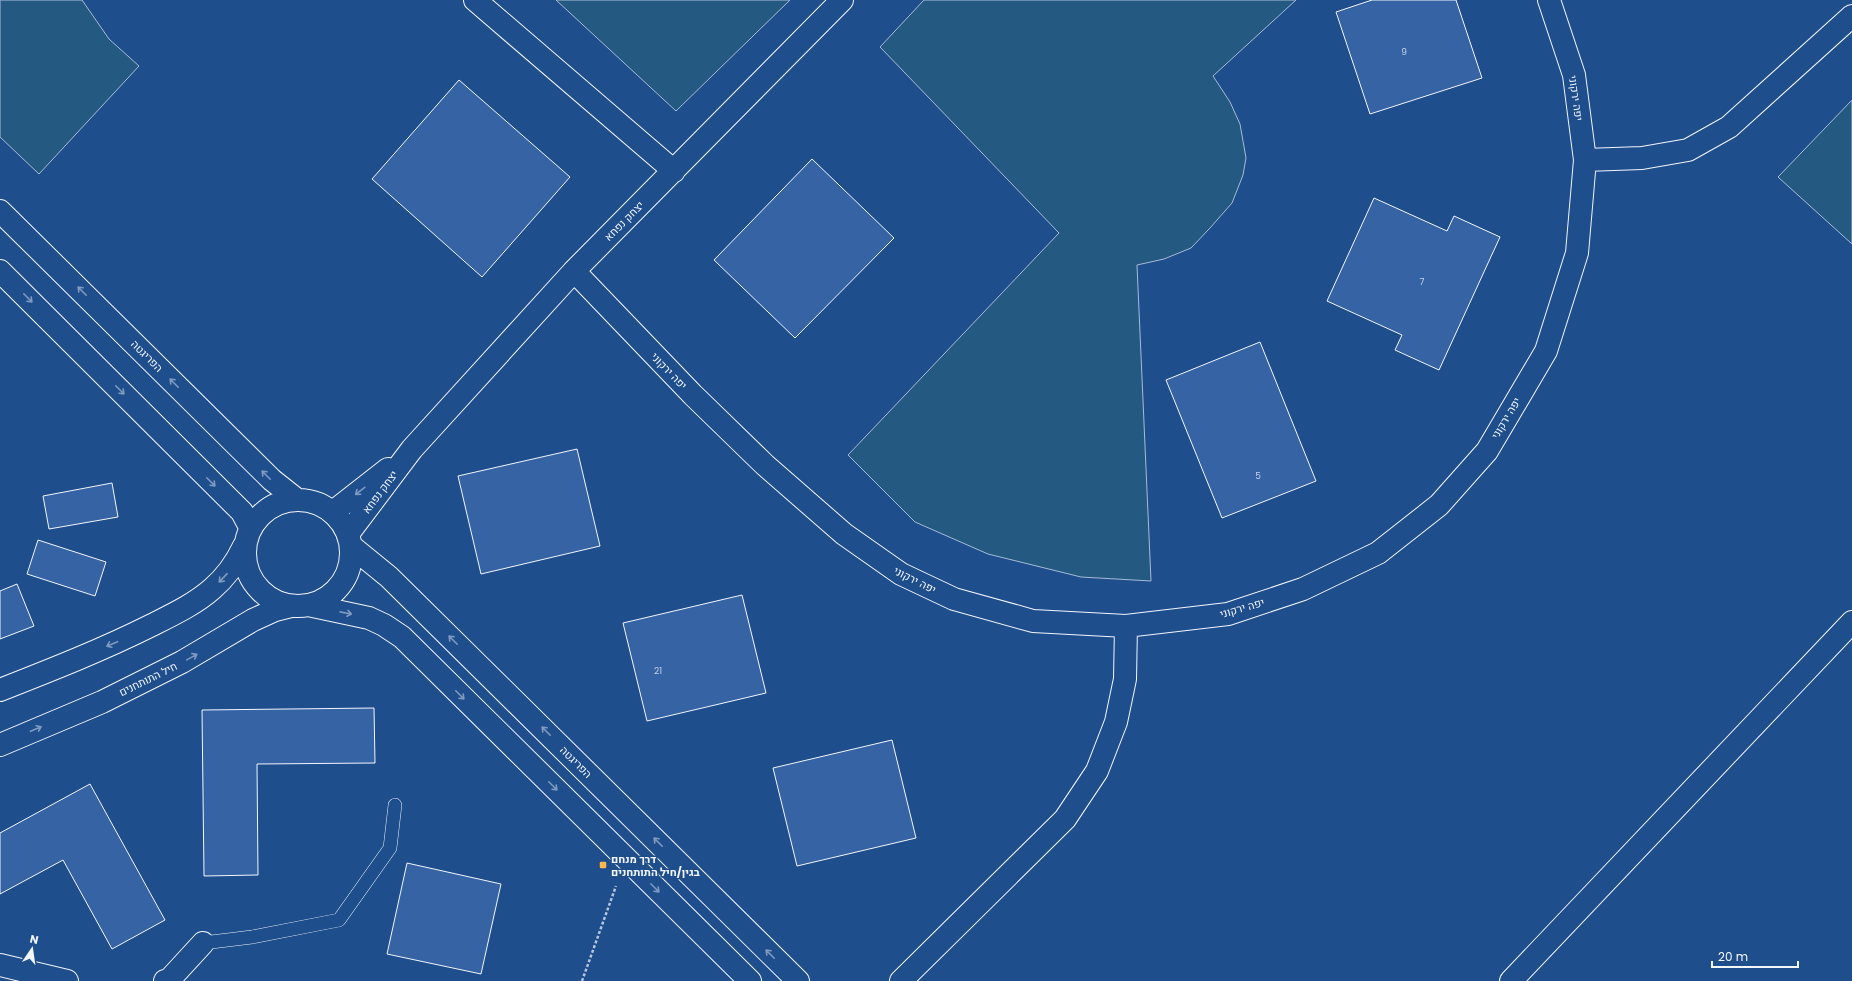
<svg xmlns="http://www.w3.org/2000/svg" width="1852" height="981" viewBox="0 0 1852 981" font-family="Poppins,Heebo,sans-serif">
<style>
.green{fill:#245a82;stroke:#a8bbd7}
.building{fill:#3563a3;stroke:#f2f6ff}
.lines{fill:none;stroke-linecap:round;stroke-linejoin:round}
.lane-casing{stroke:#f2f6ff;stroke-width:14}
.street-casing{stroke:#f2f6ff;stroke-width:24}
.secondary-casing{stroke:#f2f6ff;stroke-width:24}
.path{stroke:#b3c4dc;stroke-width:2.5;stroke-dasharray:3 2;stroke-linecap:butt}
.lane{stroke:#1f4e8c;stroke-width:13}
.street{stroke:#1f4e8c;stroke-width:22}
.secondary{stroke:#1f4e8c;stroke-width:22}
.oneway{stroke:#7e9ac0}
.poi-dot{fill:#ffb74d;stroke:#1f4e8c;stroke-width:1.5}
.labels{text-anchor:middle;stroke-width:3;stroke-linejoin:round;paint-order:stroke}
.number-label{font-size:9px;fill:#c3d1e8}
.street-label{font-size:11px;fill:#f2f6ff;stroke:#1f4e8c}
.poi-label{font-size:11px;font-weight:bold;fill:#f2f6ff;stroke:#1f4e8c;text-anchor:start}
</style>
<rect width="100%" height="100%" fill="#1f4e8c"/>
<path class="green" d="M0,0H82L109,39L139,66L39,174L0,137Z
M556,0H790L676,111Z
M924,0H1296L1213,76L1230,102L1240,124L1246,158L1243,175L1232,203L1210,228L1191,248L1164,259L1137,265L1151,581L1081,577L988,554L915,522L848,455L1059,233L880,47Z
M1852,100V244L1778,177Z"/>
<path class="building" d="M1372,0H1456L1482,78L1370,114L1336,12Z
M459,80L570,177L482,277L372,179Z
M812,159L894,238L795,338L714,260Z
M1374,198L1447,231L1454,216L1500,237L1439,370L1395,350L1402,335L1327,301Z
M1260,342L1316,481L1222,518L1166,380Z
M577,449L600,546L481,574L458,476Z
M112,483L118,517L49,529L43,496Z
M38,540L106,562L95,596L27,574Z
M17,584L34,626L0,639V591Z
M742,595L766,693L647,721L623,623Z
M374,708L375,763L257,764L258,875L204,876L202,710Z
M892,740L916,838L797,866L773,768Z
M90,784L165,920L112,949L63,860L0,894V833Z
M407,863L501,884L481,974L387,954Z"/>
<g class="lines">
<g class="lane-casing">
<path id="lane" d="M203,943L252,937L339,920L390,848L395,805"/>
</g>
<g class="street-casing">
<path id="street" d="M475,0L674,171
M1585,160L1642,158L1688,150L1729,127L1852,16
M574,271L693,395L765,465L844,534L901,574L954,599L1033,621L1126,626L1228,614L1303,589L1378,553L1439,505L1487,451L1546,351L1577,253L1585,160L1574,75L1549,0
M333,512L388,469
M348,534L412,449L574,271L842,0
M0,965L67,981
M165,981L169,980L203,943
M901,981L1065,819L1097,771L1116,722L1125,679L1126,626
M1511,981L1852,622"/>
</g>
<g class="secondary-casing">
<path id="secondary" d="M0,211L272,480L296,499
M0,271L242,512L250,527
M245 553a53 53 0 1 1 106 0a53 53 0 1 1-106 0Z
M351,546L389,577L798,981
M308,605L369,618L384,625L402,637L750,981
M0,690C51,670 102,650 152,625C172,615 195,604 212,589C226,577 236,563 244,546
M0,745L102,702L182,662L253,620L275,610L291,606"/>
</g>
<path class="path" d="M582,981L616,886"/>
<use href="#lane" class="lane"/>
<use href="#street" class="street"/>
<use href="#secondary" class="secondary"/>
</g>
<defs><path id="oneway-shaft" d="M-6 0H5M1.5-3L5.5 0L1.5 3" fill="none" stroke-width="1.6" stroke-linecap="round" stroke-linejoin="round"/></defs>
<g class="oneway">
<use href="#oneway-shaft" transform="translate(82 291) rotate(-135)"/>
<use href="#oneway-shaft" transform="translate(28 298) rotate(45)"/>
<use href="#oneway-shaft" transform="translate(174 383) rotate(-135)"/>
<use href="#oneway-shaft" transform="translate(120 390) rotate(45)"/>
<use href="#oneway-shaft" transform="translate(266 475) rotate(-135)"/>
<use href="#oneway-shaft" transform="translate(211 482) rotate(45)"/>
<use href="#oneway-shaft" transform="translate(360 491) rotate(142)"/>
<use href="#oneway-shaft" transform="translate(223 578) rotate(133)"/>
<use href="#oneway-shaft" transform="translate(346 613) rotate(11)"/>
<use href="#oneway-shaft" transform="translate(453 640) rotate(-135)"/>
<use href="#oneway-shaft" transform="translate(112 644) rotate(157)"/>
<use href="#oneway-shaft" transform="translate(192 657) rotate(-29)"/>
<use href="#oneway-shaft" transform="translate(460 695) rotate(45)"/>
<use href="#oneway-shaft" transform="translate(36 729) rotate(-23)"/>
<use href="#oneway-shaft" transform="translate(546 731) rotate(-135)"/>
<use href="#oneway-shaft" transform="translate(553 786) rotate(45)"/>
<use href="#oneway-shaft" transform="translate(658 842) rotate(-135)"/>
<use href="#oneway-shaft" transform="translate(655 888) rotate(45)"/>
<use href="#oneway-shaft" transform="translate(770 954) rotate(-135)"/>
</g>
<rect class="poi-dot" x="599" y="861" width="8" height="8" rx="2"/>
<g class="labels">
<g class="number-label">
<text x="1404" y="55">9</text>
<text x="1422" y="285">7</text>
<text x="1258" y="479">5</text>
<text x="658" y="674">21</text>
</g>
<g class="street-label">
<text transform="translate(1576 98) rotate(82)" y="4">יפה ירקוני</text>
<text transform="translate(624 221) rotate(-45)" y="4">יצחק נפחא</text>
<text transform="translate(147 356) rotate(45)" y="4">הפריגטה</text>
<text transform="translate(669 371) rotate(46)" y="4">יפה ירקוני</text>
<text transform="translate(1506 418) rotate(-59)" y="4">יפה ירקוני</text>
<text transform="translate(380 492) rotate(-53)" y="4">יצחק נפחא</text>
<text transform="translate(915 580) rotate(27)" y="4">יפה ירקוני</text>
<text transform="translate(1242 608) rotate(-16)" y="4">יפה ירקוני</text>
<text transform="translate(148 679) rotate(-26)" y="4">חיל התותחנים</text>
<text transform="translate(576 762) rotate(45)" y="4">הפריגטה</text>
</g>
<g class="poi-label">
<text x="611" y="863">דרך מנחם<tspan x="611" dy="13">בגין/חיל התותחנים</tspan></text>
</g>
</g>
<g transform="translate(32 949) rotate(13)" stroke="#1f4e8c" stroke-width="3" paint-order="stroke">
<path d="M0-3L7 15L0 10L-7 15Z" fill="#f2f6ff"/>
<text y="-6" font-size="11" font-weight="bold" text-anchor="middle" fill="#f2f6ff">N</text>
</g>
<path d="M1712 961v6h86v-6" fill="none" stroke="#f2f6ff" stroke-width="2"/>
<text x="1718" y="961" font-size="12" fill="#f2f6ff" stroke="#1f4e8c" stroke-width="3" paint-order="stroke">20 m</text>
</svg>
